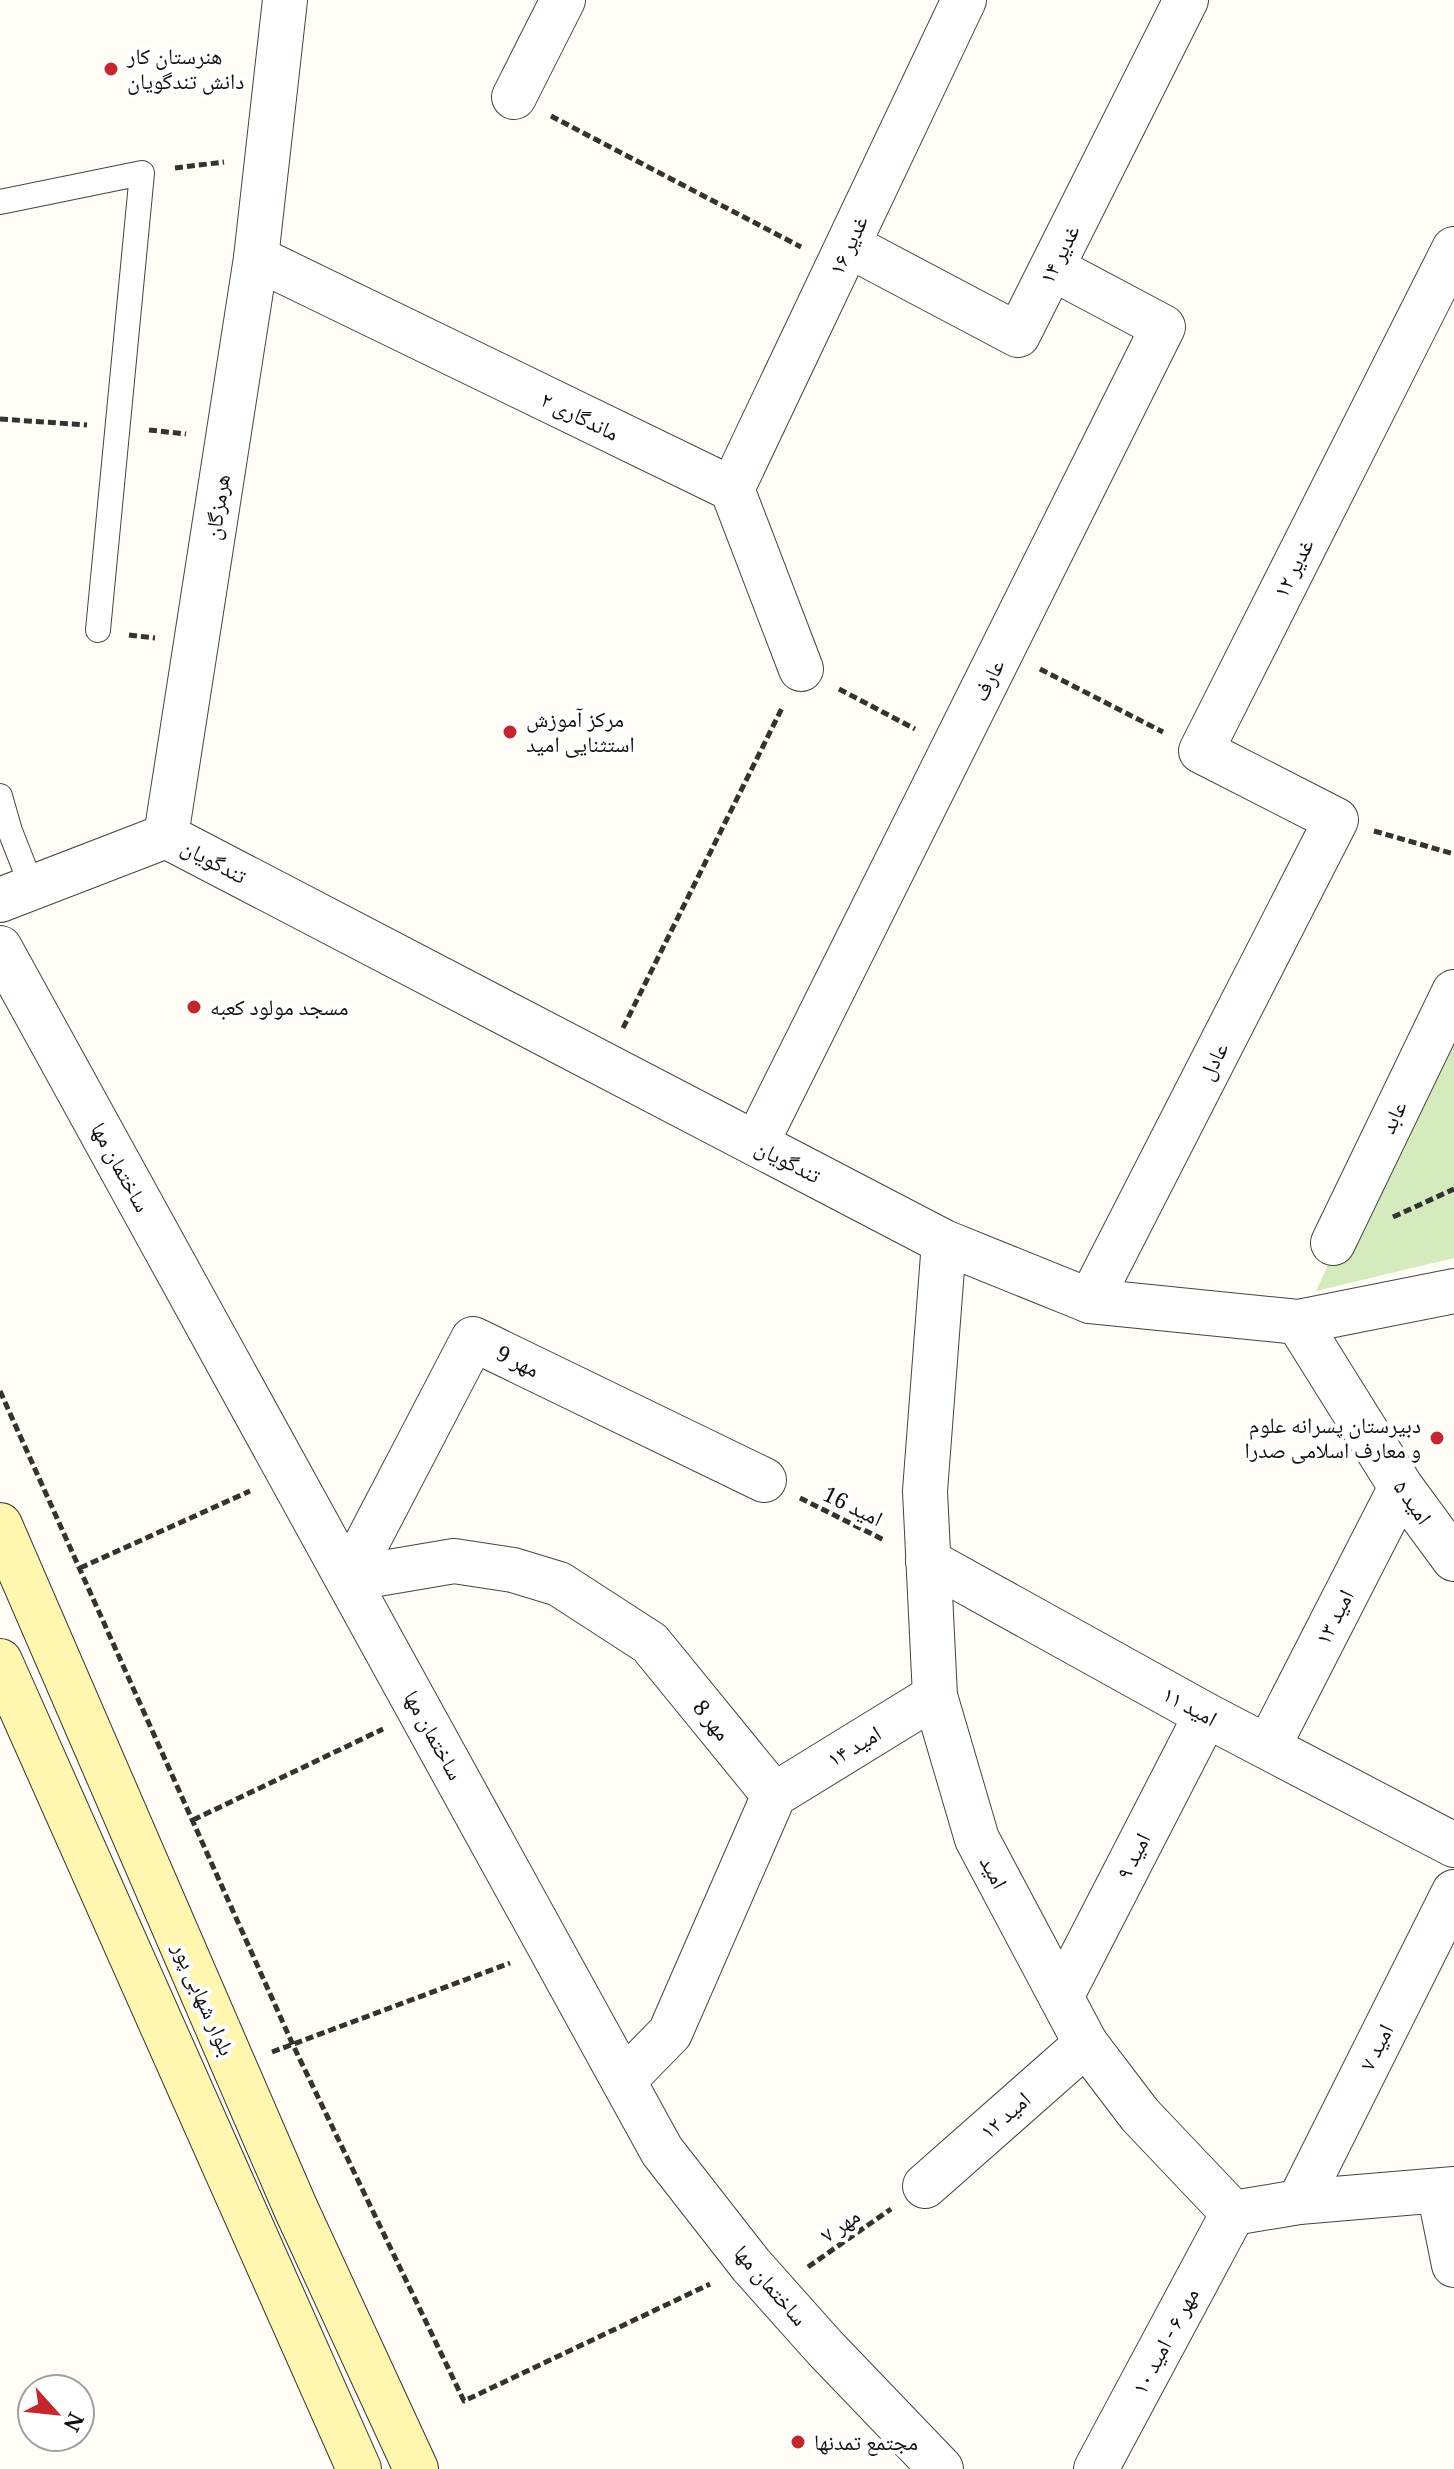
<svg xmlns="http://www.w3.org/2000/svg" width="1454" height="2469" viewBox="0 0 1454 2469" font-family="Georgia,'Noto Naskh Arabic',serif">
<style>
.green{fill:#d5ebbd}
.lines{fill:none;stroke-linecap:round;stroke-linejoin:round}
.service-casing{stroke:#444;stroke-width:26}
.minor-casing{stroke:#444;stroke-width:46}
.tertiary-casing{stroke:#444;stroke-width:46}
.secondary-casing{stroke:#333;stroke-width:46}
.path{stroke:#333;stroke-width:5;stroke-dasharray:8 4;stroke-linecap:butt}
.service{stroke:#fff;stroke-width:24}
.minor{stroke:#fff;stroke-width:44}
.tertiary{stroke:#fff;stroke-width:44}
.secondary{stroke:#fff6b0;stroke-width:44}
.poi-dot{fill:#c4262e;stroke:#fff;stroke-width:3}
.labels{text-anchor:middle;stroke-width:8;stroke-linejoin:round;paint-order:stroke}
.poi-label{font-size:22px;fill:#111;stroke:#fff;text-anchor:start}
.street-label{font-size:22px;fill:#111;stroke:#fff}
</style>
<rect width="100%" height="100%" fill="#fffdf5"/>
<path class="green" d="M1454,994V1258L1316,1291Z"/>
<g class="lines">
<g class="service-casing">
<path id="service" d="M0,202L142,173L98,630
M0,796L10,831L32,887"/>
</g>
<g class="minor-casing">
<path id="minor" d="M514,97L563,0
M848,245L1018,335L1186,0
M256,258L732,489L801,669
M732,489L964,0
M756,1144L1163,327L1052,268
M1333,1243L1454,992
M1090,1301L1336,820L1201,751L1454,249
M1298,1322L1401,1487L1454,1559
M928,1561L1206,1715L1454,1845
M348,1579L473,1339L764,1480
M348,1579L454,1561L513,1570L559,1584L650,1643L774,1795
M1268,1747L1401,1487
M774,1795L935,1696
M1061,1997L1206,1715
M624,2080L670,2033L774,1795
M925,2186L1086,2044
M1439,2191L1454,2265
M1299,2202L1454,1892
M1096,2469L1233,2213"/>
</g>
<g class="tertiary-casing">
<path id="tertiary" d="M166,836L944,1242L1090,1301L1298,1322L1454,1291
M166,836L256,258L285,0
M0,900L166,836
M0,948L662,2151L751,2265L825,2348L941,2469
M944,1242L925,1491L935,1696L977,1839L1086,2044L1140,2115L1233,2213L1299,2202L1454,2189"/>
</g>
<g class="secondary-casing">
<path id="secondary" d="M0,1525L296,2209L416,2469
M0,1661L359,2469"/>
</g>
<path class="path" d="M551,116L801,247
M175,168L224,162
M0,419L87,425
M149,430L186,434
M129,635L155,638
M1040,669L1163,732
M839,689L915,729
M1374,831L1454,854
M623,1028L782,708
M1393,1217L1454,1189
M0,1391L293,2045L464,2401L710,2284
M800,1498L884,1540
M80,1568L250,1491
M193,1820L383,1729
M272,2052L510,1963
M808,2267L891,2209"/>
<use href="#service" class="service"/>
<use href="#minor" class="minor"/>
<use href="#tertiary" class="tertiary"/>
<use href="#secondary" class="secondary"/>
</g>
<g class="poi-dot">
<circle cx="111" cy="69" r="8"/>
<circle cx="510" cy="732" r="8"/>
<circle cx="194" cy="1007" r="8"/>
<circle cx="1437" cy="1438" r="8"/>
<circle cx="798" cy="2442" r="8"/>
</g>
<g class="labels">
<g class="poi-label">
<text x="127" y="64">هنرستان کار<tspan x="127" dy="25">دانش تندگویان</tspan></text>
<text x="526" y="727">مرکز آموزش<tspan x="526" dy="25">استثنایی امید</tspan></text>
<text x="210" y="1015">مسجد مولود کعبه</text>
<text x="1421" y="1433" text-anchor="end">دبیرستان پسرانه علوم<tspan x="1421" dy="25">و معارف اسلامی صدرا</tspan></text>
<text x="814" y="2450">مجتمع تمدنها</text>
</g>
<g class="street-label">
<text transform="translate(848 245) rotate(-65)" y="8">غدیر ۱۶</text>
<text transform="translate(1059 254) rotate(-63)" y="8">غدیر ۱۴</text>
<text transform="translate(580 416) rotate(26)" y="8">ماندگاری ۲</text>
<text transform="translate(217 507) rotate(-81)" y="8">هرمزگان</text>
<text transform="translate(1293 568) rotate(-63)" y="8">غدیر ۱۲</text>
<text transform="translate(988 680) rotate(-63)" y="8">عارف</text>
<text transform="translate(214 861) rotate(28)" y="8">تندگویان</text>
<text transform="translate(1213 1061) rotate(-63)" y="8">عادل</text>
<text transform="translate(1393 1117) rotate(-64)" y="8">عابد</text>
<text transform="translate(788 1161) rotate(27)" y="8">تندگویان</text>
<text transform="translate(121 1167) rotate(61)" y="8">ساختمان مها</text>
<text transform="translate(518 1361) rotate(26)" y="8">مهر 9</text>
<text transform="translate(1413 1502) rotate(55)" y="8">امید ۵</text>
<text transform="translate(853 1506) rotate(26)" y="8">امید 16</text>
<text transform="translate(1334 1617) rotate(-63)" y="8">امید ۱۳</text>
<text transform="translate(1190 1706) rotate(29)" y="8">امید ۱۱</text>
<text transform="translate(712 1720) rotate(51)" y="8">مهر 8</text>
<text transform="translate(434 1735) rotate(61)" y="8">ساختمان مها</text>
<text transform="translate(854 1746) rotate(-31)" y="8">امید ۱۴</text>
<text transform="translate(1133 1856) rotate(-63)" y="8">امید ۹</text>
<text transform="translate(994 1872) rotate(62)" y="8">امید</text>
<text transform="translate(204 1999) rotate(66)" y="8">بلوار شهابی پور</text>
<text transform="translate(1376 2047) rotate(-63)" y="8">امید ۷</text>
<text transform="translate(1005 2115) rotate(-41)" y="8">امید ۱۲</text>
<text transform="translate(840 2225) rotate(-35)" y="8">مهر ۷</text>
<text transform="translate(771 2285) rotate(49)" y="8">ساختمان مها</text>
<text transform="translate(1165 2341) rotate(-62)" y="8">مهر ۶ - امید ۱۰</text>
</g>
</g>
<g transform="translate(56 2413) rotate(117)"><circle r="38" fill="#ffffff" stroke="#a0a0a0" stroke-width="2"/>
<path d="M0-6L14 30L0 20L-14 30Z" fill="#c4262e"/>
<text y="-12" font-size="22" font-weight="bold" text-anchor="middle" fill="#111111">N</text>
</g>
</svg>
